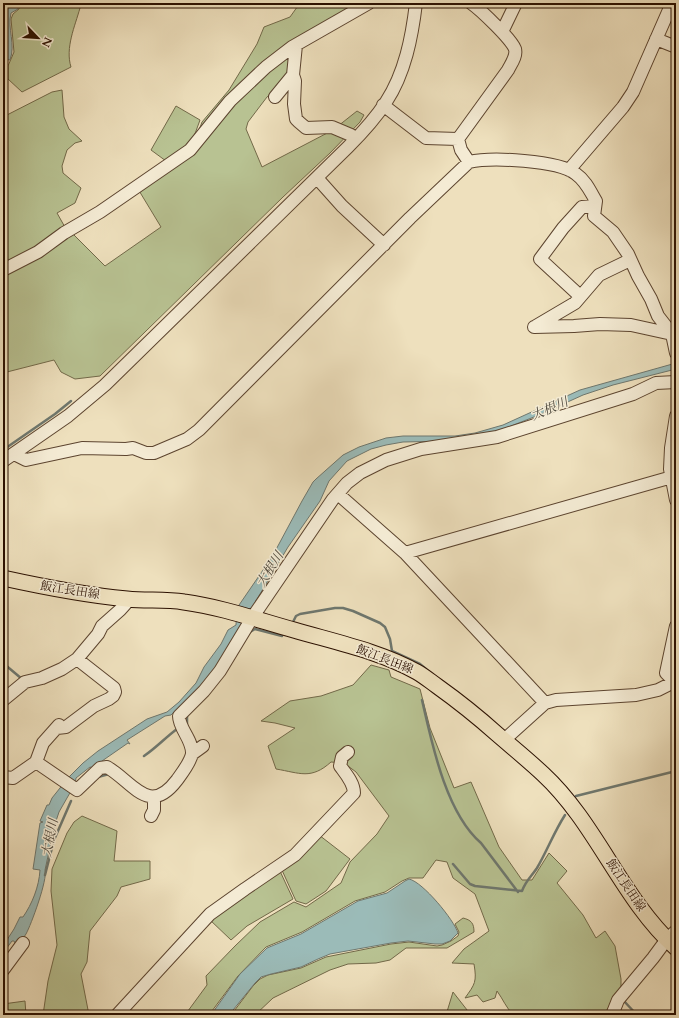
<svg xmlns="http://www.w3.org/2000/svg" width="679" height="1018" viewBox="0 0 679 1018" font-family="Cardo,'Noto Serif JP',serif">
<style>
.green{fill:#b8c292;stroke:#726949}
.water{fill:#9bbbb8;stroke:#6e776e}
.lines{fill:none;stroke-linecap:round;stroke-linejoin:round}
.stream{stroke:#6e776e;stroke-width:2.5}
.minor-casing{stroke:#5c442f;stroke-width:14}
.major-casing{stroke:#2b1000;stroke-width:17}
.minor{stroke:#f4ebd4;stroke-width:12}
.major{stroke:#eee0bd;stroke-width:15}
.labels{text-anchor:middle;stroke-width:3;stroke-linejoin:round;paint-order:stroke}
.street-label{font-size:12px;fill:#2b1000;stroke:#f4ebd4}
.water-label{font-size:13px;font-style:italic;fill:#524c40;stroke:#f4ebd4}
</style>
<rect width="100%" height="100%" fill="#eee0bd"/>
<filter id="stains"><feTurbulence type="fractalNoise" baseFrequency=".005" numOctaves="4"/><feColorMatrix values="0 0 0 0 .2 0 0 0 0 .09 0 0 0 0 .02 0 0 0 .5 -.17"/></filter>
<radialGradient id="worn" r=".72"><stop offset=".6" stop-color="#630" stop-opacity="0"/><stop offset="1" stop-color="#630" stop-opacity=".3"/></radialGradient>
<path class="green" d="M19,3H80V8C75,26 65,48 71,67L22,92L8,79V66L14,52L11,19L13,14L19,9Z
M300,3H362L292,45L195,141L202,122L229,90L257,44L264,27L290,17Z
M292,51L290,70L283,84L267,97L248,122L246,129L262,167L333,130L357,111L364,115L360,122L330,153L283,197L100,376L75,379L61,372L54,360L3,373V273L73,234L105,266L161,227L138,189Z
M62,90L64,117L69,129L82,141L75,143L67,150L62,166L63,173L81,188L75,203L57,213L66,229L3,268V117L52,92Z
M176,106L200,120L192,142L166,161L151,150Z
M371,665L389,670L391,677L420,689L430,728L454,788L471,782L499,847L522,880H532L549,853L567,871L557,883L583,915L596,938L605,931L615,946L621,979V991L609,1015H511L513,1014C506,1008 503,999 497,991L495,998L483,1002L477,995L465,998C475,984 477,982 474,964L452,963L464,949L489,931L475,894L453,878L447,862L436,860L423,878H409L402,881L385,892L355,901L302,932L266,947L238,976L209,1015H185L207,985L206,976L235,946L260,922L294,902L306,907L341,883L350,862L377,834L389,816L356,772L344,763L331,762C311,780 300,773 276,769L268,746L295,728L275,723L261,721L290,701L321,696L353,685Z
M82,816L117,831L114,861H150V879L121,887L117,896L90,931L87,962L81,974L89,1015H43L48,981L57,945L51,891L52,869L67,833L74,822Z
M319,835L350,859L326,891L306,904L296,901L281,868Z
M279,869L293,899L247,926L231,940L209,919Z
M463,918C471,920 474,923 474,932L447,948H406L390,960L376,963L348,964L330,970L273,998L255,1015H231L253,986L260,979L268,975L301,968L326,957L391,944L409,942L437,946L442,945L451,941L458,936L459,932L455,924Z
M453,992L471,1015H446Z
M25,1001L26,1015H3V1004Z"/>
<path class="water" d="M3,3H19L18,9L11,13C7,29 16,44 10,60L3,59Z
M676,363V369L613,385L583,395L539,415L488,435L450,441L403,442L386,445L371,449L347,461L329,481L320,501L288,547L216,668L200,686L171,715L165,716L127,740L130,744L128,743L102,761L94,768L90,767L76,778L75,784L59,812L55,824L45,870C48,879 31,925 26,934C19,945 10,955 3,964L7,956L15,943L14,941H12L3,953V946L14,929L20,917H23C32,904 39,887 40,870L33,869L40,823L43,822L40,821L47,805H49L52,798L68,778L83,763L98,751L147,719L167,712L179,702L196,683L204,667L221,644L228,630L236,625L237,608L272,557L302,501L313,482L316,479L343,455L359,447L386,438L403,436H455L475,433L503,425L580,390Z
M409,879C423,882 454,920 458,933L450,941L442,944H435L408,941L391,943L330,954L318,959L301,967L271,974L261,977L255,983L229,1015H211L240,974L267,948L301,934L358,901L387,893L405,881Z"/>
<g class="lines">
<path class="stream" d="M3,450L55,414L71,401
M292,624L296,616L300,614L335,608H343L353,611L380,623L385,627L390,639L392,651L420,664L426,669
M250,632L255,629L282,636
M3,663L22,679
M422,700C432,744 446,813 481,843L518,892
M187,724V715
M144,756C156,748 166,737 177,729
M98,777L109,774
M576,796L676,771
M453,864L470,884L475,886L522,891C526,880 531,877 537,868C547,851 554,832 565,815
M45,875L54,840L71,801
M623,1000L637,1015"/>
<g class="minor-casing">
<path id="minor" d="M502,32L516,3
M656,39L676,47
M296,45L293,75L295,81L294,104L296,119L299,122L306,128L332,127L351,135
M275,97L293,75
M383,105L426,138L458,139
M469,162L461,150L458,139L508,70C511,64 517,56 515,49C511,39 481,10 471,3
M569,170L623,107L633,92L672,3
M317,178L342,206L384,245
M3,270L38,252L64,233L100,212L190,150L230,101L266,67L292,47L369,3
M580,296L540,259L563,228L582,207L595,206
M536,326L575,303L599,275L630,260
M534,327L574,326L600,324L631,325L672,334
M676,416L671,448L670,469L676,500
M14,454L26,460L82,448L126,449L133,448L146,453H154L187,439L199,430L410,218L469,162C491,157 558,160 576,174C586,181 590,191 596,201L594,216L613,232L628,254L638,276L651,299L658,316L672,334L676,353
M3,461L68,416L105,385L348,147C362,133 375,119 386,102C405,73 412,37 416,3
M338,494L405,553L545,703
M405,553L672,477
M676,626L666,673L676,683
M3,700L25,682L42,678L62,669L77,659L98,634L102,626L120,610L129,600
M57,728L66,727L94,706L109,699L113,696L115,692L114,688L77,659
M504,740L545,703L556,700L636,695L658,690L676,681
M192,754L203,746
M36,762L43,743L59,725
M3,777L13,778L36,762L77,790L100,768L107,767C133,782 149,817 177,780C182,773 190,763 192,754C193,740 179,729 179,716L204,691L220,671L252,618L333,499L347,483L360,473L386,460L421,449L497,437L633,394L656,383L676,382
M151,816L154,810V797
M3,970L23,943
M117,1015L210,914L245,889L295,855L354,793C354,783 346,774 340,766L342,757L348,752
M612,1015L618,1000L653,958L667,939L676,931"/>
</g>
<g class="major-casing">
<path id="major" d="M3,578C44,587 85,595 127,599C146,601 165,599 184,602C221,607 258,620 294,630C335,642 379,651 417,672C424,676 430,681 437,686C458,701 478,717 497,734C512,747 528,760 543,774C597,824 621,898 676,948"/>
</g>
<use href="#minor" class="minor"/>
<use href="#major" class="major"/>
</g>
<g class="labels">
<g class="street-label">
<text transform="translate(70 590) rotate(9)" y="4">飯江長田線</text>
<text transform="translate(385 659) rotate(21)" y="4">飯江長田線</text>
<text transform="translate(626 885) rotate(56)" y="4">飯江長田線</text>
</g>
<g class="water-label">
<text transform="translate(549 408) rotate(-23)" y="5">大根川</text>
<text transform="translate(269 569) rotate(-58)" y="5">大根川</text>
<text transform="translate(49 838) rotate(-79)" y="5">大根川</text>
</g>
</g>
<rect width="679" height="1018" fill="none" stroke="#eee0bd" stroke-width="16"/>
<rect x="4" y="4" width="671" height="1010" fill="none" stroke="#2b1000" stroke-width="2"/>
<rect x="8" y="8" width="663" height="1002" fill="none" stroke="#2b1000"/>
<g transform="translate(38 38) rotate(115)" stroke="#f4ebd4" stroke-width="3" paint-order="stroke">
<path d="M0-3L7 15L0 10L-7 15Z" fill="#2b1000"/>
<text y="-6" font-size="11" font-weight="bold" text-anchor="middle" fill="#2b1000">N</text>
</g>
<rect width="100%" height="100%" filter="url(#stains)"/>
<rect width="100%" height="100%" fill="url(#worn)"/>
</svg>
